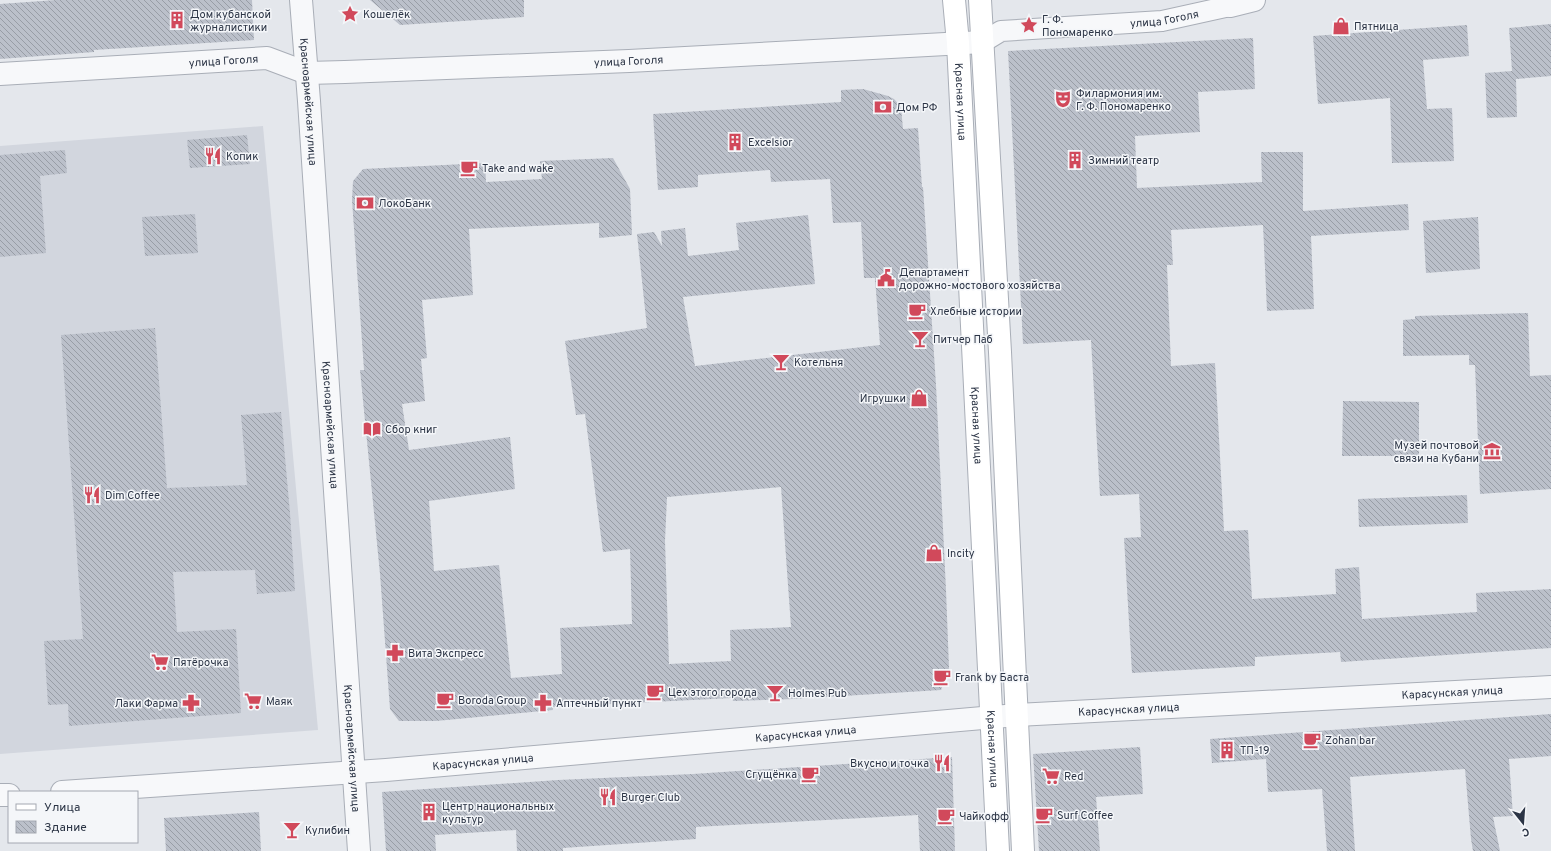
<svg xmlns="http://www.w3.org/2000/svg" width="1551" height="851" viewBox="0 0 1551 851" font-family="Overpass,sans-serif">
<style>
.built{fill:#d2d6de}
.building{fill:url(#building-back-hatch);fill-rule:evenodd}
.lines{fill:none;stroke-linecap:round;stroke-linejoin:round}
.pedestrian-casing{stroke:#a9aeb7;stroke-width:22}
.minor-casing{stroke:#a9aeb7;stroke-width:24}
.tertiary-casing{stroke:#a9aeb7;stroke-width:24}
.secondary-casing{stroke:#a9aeb7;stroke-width:24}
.pedestrian{stroke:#f7f8fa;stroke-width:20}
.minor{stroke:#f7f8fa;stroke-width:22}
.tertiary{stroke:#f7f8fa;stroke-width:22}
.secondary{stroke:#fff;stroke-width:22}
.labels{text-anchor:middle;stroke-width:3;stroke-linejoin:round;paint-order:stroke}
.poi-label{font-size:11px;fill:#2b3445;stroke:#f4f6f9;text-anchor:start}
.street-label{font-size:11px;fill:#2b3445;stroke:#f4f6f9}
</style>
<defs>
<pattern id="building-back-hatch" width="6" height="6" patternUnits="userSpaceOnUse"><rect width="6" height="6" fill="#bbc0ca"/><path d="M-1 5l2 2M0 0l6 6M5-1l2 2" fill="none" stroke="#989da6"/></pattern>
</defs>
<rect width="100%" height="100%" fill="#e4e7ec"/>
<path class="built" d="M263,126L318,730L0,754V146Z"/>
<path class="building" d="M56,0H252L254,40L94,50V52L0,59V4Z
M370,0H524V17L400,25Z
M1551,24V76L1516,79L1517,117L1487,118L1485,73L1512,71L1509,28Z
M1467,25L1469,56L1423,60L1427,109L1452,108L1454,161L1392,163L1390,98L1318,104L1313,36Z
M1253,38L1255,89L1198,92L1200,132L1135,136L1137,188L1262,182L1261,152H1303V211L1408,204L1409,230L1311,236L1314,309L1267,311L1263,225L1171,230L1173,265H1167L1171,366L1215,363L1224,531L1248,530L1252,599L1336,594L1335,569L1359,567L1362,619L1477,612L1476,593L1551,589V648L1341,662L1340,652L1255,657V666L1132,673L1124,538L1141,537L1139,494L1100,496L1091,340L1023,344L1008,51Z
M863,89L888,96L894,99L901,107L903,129L918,128L922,187H923L936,385L946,590L949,668L941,690L794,699L733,701L732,698L552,707L553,710L436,721H399L390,709L380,574L360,370H364L352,200L353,181L363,169L485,163L486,182L542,179L540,161L613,158L630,189L632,235L599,238V223L469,229L473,295L422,300L427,358L421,359L425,401L402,404L409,450L510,437L515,489L429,501L434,571L499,565L511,678L562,674L560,628L632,624L630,549L603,552L585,414L576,415L565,341L647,328L637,234L654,232L662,246L661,231L685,228L688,256L739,250L736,223L808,215L815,284L683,297L695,366L880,345L875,278H864L861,222L833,223L830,179L771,182L770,170L698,175V187L658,190L653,114L841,102V90ZM781,487L791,627L730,630L731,661L669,664L665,541L667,497Z
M247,135L250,164L190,168L187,140Z
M65,150L67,173L40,176L46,253L0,257V155Z
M195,214L198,253L145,256L142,217Z
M1478,217L1480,269L1426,273L1423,221Z
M1528,313L1530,376L1551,375V489L1480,494L1475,365H1469V355L1403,356V320L1415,319V316Z
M155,328L167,488L247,485L241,415L281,412L290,513L295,591L257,594L255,570L173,572L177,632L236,629L241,713L69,726L68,704L48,705L44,641L83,639L61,335Z
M1343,401L1419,402V456H1342Z
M1467,495L1468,523L1359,527L1358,499Z
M1551,714V756L1509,759L1513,816L1493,817L1500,851H1473L1471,839L1465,769L1350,777L1355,851H1327L1322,789L1268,792L1266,759L1212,763L1210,739Z
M1140,747L1143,794L1096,797L1100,851H1039L1033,754Z
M952,757L955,851H920L918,815L696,827V839L563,848V851H517L516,830L435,835L436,851H386L382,792L558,780L693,774Z
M259,812L261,851H166L164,818Z"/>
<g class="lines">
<g class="pedestrian-casing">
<g id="pedestrian">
<path id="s1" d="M983,42L1001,31L1162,21L1230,6"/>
</g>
</g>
<g class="minor-casing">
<g id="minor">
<path d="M1230,6L1254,0"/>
<path id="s2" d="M0,74L267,58L307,73L345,72L629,61L983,42"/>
</g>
</g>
<g class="tertiary-casing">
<g id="tertiary">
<path id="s3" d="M301,0L309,101L359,851"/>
<path id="s4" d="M62,792L386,770L1017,715L1551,687"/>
<path d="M0,795H9"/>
</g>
</g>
<g class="secondary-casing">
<g id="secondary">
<path id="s5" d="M954,0L958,43L998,851"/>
<path d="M980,0L1000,352L1023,851"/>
</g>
</g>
<use href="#pedestrian" class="pedestrian"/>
<use href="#minor" class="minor"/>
<use href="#tertiary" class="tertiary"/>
<use href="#secondary" class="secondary"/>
</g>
<defs>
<g id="sight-bare" transform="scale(1.38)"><path d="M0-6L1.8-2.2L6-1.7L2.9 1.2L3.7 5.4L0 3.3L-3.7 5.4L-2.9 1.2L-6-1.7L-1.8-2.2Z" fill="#d1495b" stroke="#f4f6f9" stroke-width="2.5" paint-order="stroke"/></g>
<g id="building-bare" transform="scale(1.38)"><path d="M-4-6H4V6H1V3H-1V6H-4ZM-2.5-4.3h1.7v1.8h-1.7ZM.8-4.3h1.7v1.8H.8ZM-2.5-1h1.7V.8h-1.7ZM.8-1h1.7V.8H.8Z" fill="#d1495b" stroke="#f4f6f9" stroke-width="2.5" paint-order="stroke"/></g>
<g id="shop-bare" transform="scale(1.38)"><path d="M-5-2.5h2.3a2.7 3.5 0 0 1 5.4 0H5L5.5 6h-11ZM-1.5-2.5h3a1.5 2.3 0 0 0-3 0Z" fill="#d1495b" stroke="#f4f6f9" stroke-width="2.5" paint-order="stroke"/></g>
<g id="theatre-bare" transform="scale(1.38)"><path d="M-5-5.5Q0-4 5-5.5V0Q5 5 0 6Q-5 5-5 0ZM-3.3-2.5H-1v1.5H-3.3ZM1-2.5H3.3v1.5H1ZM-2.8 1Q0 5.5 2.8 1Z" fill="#d1495b" stroke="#f4f6f9" stroke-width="2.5" paint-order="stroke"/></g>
<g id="bank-bare" transform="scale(1.38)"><path d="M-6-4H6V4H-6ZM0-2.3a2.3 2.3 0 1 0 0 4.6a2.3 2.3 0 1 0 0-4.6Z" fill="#d1495b" stroke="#f4f6f9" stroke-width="2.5" paint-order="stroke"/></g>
<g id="restaurant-bare" transform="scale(1.38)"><path d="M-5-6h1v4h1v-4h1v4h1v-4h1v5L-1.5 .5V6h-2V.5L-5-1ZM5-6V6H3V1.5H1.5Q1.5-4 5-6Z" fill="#d1495b" stroke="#f4f6f9" stroke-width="2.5" paint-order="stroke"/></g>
<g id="cafe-bare" transform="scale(1.38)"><path d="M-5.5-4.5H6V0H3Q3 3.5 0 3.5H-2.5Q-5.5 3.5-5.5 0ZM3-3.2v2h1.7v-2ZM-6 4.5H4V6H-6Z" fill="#d1495b" stroke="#f4f6f9" stroke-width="2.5" paint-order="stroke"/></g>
<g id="civic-bare" transform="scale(1.38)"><path d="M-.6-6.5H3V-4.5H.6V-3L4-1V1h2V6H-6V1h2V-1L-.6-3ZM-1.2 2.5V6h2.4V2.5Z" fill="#d1495b" stroke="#f4f6f9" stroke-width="2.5" paint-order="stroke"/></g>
<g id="bar-bare" transform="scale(1.38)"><path d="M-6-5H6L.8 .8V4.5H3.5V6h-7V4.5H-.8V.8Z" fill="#d1495b" stroke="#f4f6f9" stroke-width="2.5" paint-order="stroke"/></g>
<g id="library-bare" transform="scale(1.38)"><path d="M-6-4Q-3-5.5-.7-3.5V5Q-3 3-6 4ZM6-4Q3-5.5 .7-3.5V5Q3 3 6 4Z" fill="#d1495b" stroke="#f4f6f9" stroke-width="2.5" paint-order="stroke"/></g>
<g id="museum-bare" transform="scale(1.38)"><path d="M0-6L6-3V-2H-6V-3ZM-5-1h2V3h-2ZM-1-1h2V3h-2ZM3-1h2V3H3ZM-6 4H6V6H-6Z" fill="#d1495b" stroke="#f4f6f9" stroke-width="2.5" paint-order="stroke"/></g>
<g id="pharmacy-bare" transform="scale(1.38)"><path d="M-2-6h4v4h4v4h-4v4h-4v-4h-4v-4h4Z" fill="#d1495b" stroke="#f4f6f9" stroke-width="2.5" paint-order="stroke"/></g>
<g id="supermarket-bare" transform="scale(1.38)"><path d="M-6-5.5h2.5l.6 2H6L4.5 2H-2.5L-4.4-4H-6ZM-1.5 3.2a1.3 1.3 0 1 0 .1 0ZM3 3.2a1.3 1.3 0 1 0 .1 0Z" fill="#d1495b" stroke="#f4f6f9" stroke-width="2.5" paint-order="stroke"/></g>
</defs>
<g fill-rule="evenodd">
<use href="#sight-bare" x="350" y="14"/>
<use href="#building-bare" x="177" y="20"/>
<use href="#sight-bare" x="1029" y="25"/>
<use href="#shop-bare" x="1341" y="26"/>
<use href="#theatre-bare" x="1063" y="99"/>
<use href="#bank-bare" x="883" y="107"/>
<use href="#building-bare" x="735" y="142"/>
<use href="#restaurant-bare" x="213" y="156"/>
<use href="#building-bare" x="1075" y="160"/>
<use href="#cafe-bare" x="469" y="168"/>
<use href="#bank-bare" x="365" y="203"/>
<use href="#civic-bare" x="886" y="278"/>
<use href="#cafe-bare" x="917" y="311"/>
<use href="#bar-bare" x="920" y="339"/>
<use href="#bar-bare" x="781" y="362"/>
<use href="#shop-bare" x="919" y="398"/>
<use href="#library-bare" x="372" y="429"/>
<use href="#museum-bare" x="1492" y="451"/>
<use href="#restaurant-bare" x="92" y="495"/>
<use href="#shop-bare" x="934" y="553"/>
<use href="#pharmacy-bare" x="395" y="653"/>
<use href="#supermarket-bare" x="160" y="662"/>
<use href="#cafe-bare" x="942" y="677"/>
<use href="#cafe-bare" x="655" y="692"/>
<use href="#bar-bare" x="775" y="693"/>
<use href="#cafe-bare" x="445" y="700"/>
<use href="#supermarket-bare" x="253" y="701"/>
<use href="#pharmacy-bare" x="191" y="703"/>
<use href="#pharmacy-bare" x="543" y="703"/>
<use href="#cafe-bare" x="1312" y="740"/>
<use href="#building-bare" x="1227" y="750"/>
<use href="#restaurant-bare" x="942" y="763"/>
<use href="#cafe-bare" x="810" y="774"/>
<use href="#supermarket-bare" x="1051" y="776"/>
<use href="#restaurant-bare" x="608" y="797"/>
<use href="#building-bare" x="429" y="812"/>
<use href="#cafe-bare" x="1044" y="815"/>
<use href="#cafe-bare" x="946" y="816"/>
<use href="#bar-bare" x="292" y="830"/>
</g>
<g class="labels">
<g class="poi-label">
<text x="190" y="18">Дом кубанской<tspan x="190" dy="13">журналистики</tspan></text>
<text x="363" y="18">Кошелёк</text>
<text x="1042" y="23">Г. Ф.<tspan x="1042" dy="13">Пономаренко</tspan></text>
<text x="1354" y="30">Пятница</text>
<text x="1076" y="97">Филармония им.<tspan x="1076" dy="13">Г. Ф. Пономаренко</tspan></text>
<text x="896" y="111">Дом РФ</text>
<text x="748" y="146">Excelsior</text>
<text x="226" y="160">Копик</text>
<text x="1088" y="164">Зимний театр</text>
<text x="482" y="172">Take and wake</text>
<text x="378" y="207">ЛокоБанк</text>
<text x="899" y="276">Департамент<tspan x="899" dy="13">дорожно-мостового хозяйства</tspan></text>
<text x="930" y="315">Хлебные истории</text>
<text x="933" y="343">Питчер Паб</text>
<text x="794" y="366">Котельня</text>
<text x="906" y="402" text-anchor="end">Игрушки</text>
<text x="385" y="433">Сбор книг</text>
<text x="1479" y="449" text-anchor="end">Музей почтовой<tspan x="1479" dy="13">связи на Кубани</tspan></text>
<text x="105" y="499">Dim Coffee</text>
<text x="947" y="557">Incity</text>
<text x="408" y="657">Вита Экспресс</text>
<text x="173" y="666">Пятёрочка</text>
<text x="955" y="681">Frank by Баста</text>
<text x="668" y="696">Цех этого города</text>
<text x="788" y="697">Holmes Pub</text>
<text x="458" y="704">Boroda Group</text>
<text x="266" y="705">Маяк</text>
<text x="178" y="707" text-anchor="end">Лаки Фарма</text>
<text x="556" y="707">Аптечный пункт</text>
<text x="1325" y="744">Zohan bar</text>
<text x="1240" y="754">ТП-19</text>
<text x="929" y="767" text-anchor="end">Вкусно и точка</text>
<text x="797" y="778" text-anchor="end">Сгущёнка</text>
<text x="1064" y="780">Red</text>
<text x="621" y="801">Burger Club</text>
<text x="442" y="810">Центр национальных<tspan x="442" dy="13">культур</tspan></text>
<text x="1057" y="819">Surf Coffee</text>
<text x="959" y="820">Чайкофф</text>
<text x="305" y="834">Кулибин</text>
</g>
<g class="street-label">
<text dy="4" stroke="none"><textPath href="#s1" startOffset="185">улица Гоголя</textPath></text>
<text dy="4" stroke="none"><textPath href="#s2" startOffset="224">улица Гоголя</textPath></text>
<text dy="4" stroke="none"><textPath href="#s2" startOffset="632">улица Гоголя</textPath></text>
<text dy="4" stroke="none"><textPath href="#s3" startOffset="102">Красноармейская улица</textPath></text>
<text dy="4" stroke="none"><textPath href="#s5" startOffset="102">Красная улица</textPath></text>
<text dy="4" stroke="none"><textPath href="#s3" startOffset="426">Красноармейская улица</textPath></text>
<text dy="4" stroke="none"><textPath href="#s5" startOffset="426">Красная улица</textPath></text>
<text dy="4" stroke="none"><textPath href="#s4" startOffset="1394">Карасунская улица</textPath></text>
<text dy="4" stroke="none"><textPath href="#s4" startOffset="1070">Карасунская улица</textPath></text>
<text dy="4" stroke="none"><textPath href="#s4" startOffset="746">Карасунская улица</textPath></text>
<text dy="4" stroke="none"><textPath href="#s3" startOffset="750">Красноармейская улица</textPath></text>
<text dy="4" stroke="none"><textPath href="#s5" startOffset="750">Красная улица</textPath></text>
<text dy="4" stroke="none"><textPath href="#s4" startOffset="422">Карасунская улица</textPath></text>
</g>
</g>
<rect x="8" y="791" width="130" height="52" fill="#f4f6f9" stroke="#a4a8b1"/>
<rect x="16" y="804" width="20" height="6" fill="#ffffff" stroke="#a4a8b1"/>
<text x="44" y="811" font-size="12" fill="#2b3445">Улица</text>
<rect x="16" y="821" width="20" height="12" fill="url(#building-back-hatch)" stroke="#a4a8b1"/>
<text x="44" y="831" font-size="12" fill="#2b3445">Здание</text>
<g transform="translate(1523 823) rotate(163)" stroke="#f4f6f9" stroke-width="3" paint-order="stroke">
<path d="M0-3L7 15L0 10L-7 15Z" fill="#2b3445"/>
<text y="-6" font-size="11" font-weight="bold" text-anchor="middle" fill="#2b3445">С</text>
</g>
</svg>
